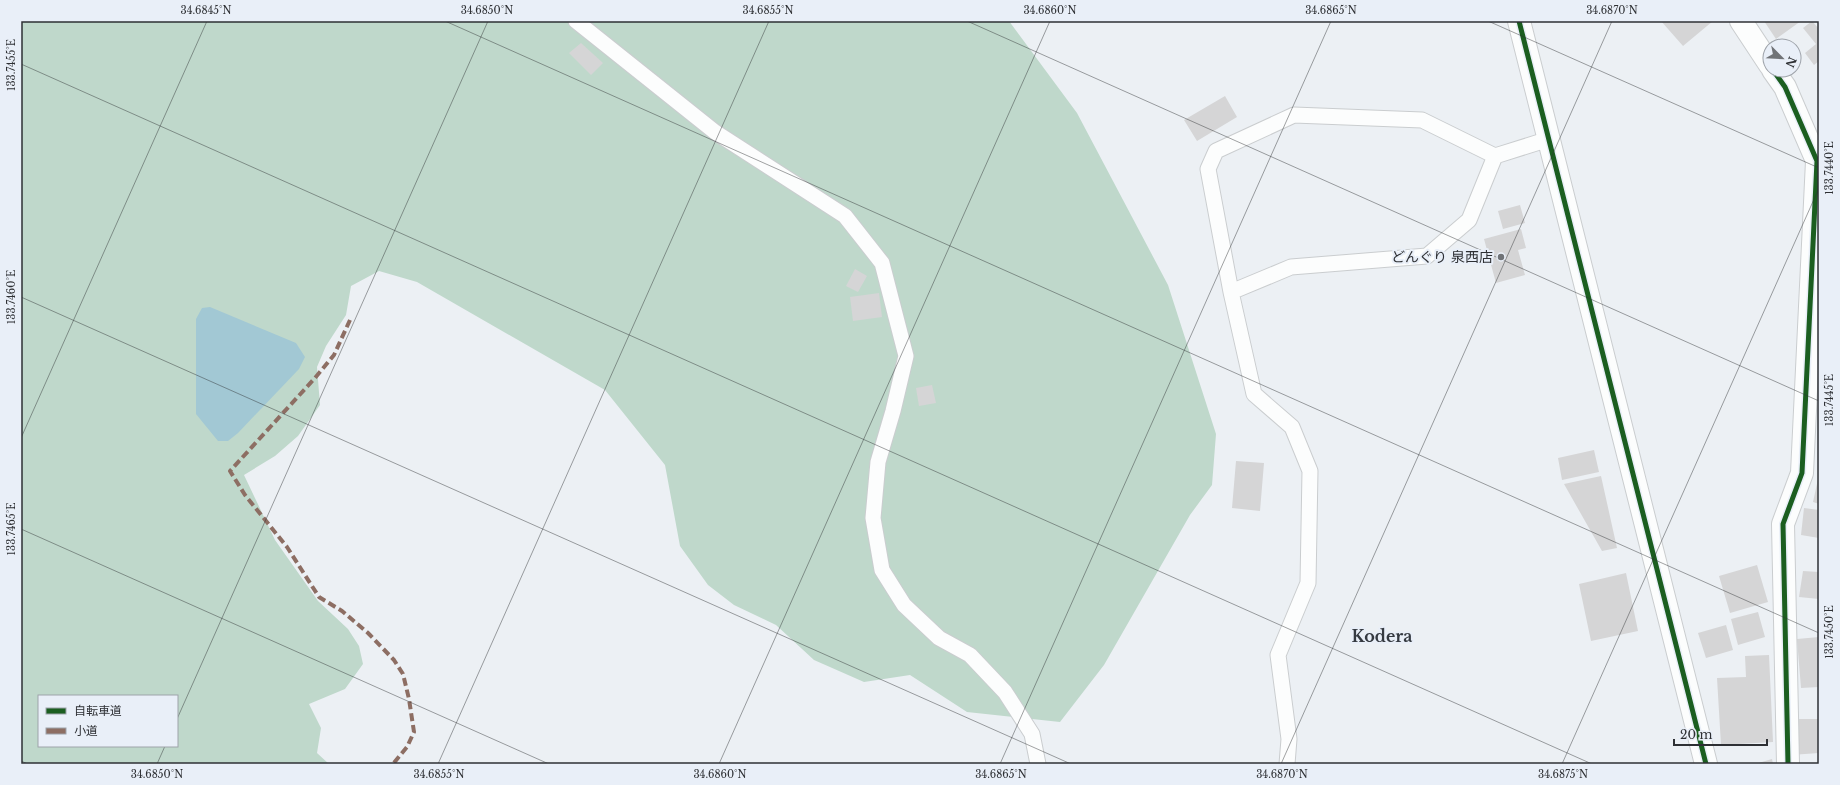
<svg xmlns="http://www.w3.org/2000/svg" width="1840" height="785" viewBox="0 0 1840 785" font-family="'Libre Baskerville','Noto Sans JP',serif">
<style>
.forest{fill:#bfd8cb;fill-rule:evenodd}
.water{fill:#a2c8d4}
.building{fill:#d5d5d6}
.lines{fill:none;stroke-linecap:round;stroke-linejoin:round}
.lane-casing{stroke:#cacdcf;stroke-width:17}
.street-casing{stroke:#cacdcf;stroke-width:24}
.secondary-casing{stroke:#cacdcf;stroke-width:24}
.lane{stroke:#fcfdfd;stroke-width:15}
.street{stroke:#fcfdfd;stroke-width:22}
.secondary{stroke:#fcfdfd;stroke-width:22}
.quiet{stroke:#8d6e63;stroke-width:4;stroke-dasharray:8 4;stroke-linecap:butt}
.cycleway-casing{stroke:#e9eff8;stroke-width:8}
.cycleway{stroke:#1b5e20;stroke-width:5}
.ticks{fill:none;stroke:#2e3034;stroke-width:1;stroke-opacity:0.45}
.poi-dot{fill:#707377;stroke:#e9eff8;stroke-width:1.5}
.labels{text-anchor:middle;stroke-width:4;stroke-linejoin:round;paint-order:stroke}
.poi-label{font-size:14px;fill:#2e3034;stroke:#e9eff8;text-anchor:end}
.quarter-label{font-size:16px;font-weight:bold;fill:#353a41;stroke:#e9eff8}
.neatline{fill:none;stroke:#2e3034;stroke-width:1.5}
.ticks-label{font-size:10px;text-anchor:middle;fill:#2e3034}
</style>
<rect width="100%" height="100%" fill="#ecf0f4"/>
<path class="forest" d="M21,21H1009L1077,113L1168,285L1216,434L1212,485L1190,515L1104,665L1060,722L967,712L910,675L864,682L814,660L776,625L734,605L708,585L680,546L665,465L605,390L417,282L379,271L351,286L346,315L326,346L317,367L320,405L298,436L275,456L244,475L275,540L318,601L348,629L359,646L363,664L345,689L309,704L321,728L317,753L329,764H21ZM39,696H177V746H39Z"/>
<path class="water" d="M210,307L296,343L305,357L299,369L238,433L228,441H218L196,414V319L202,308Z"/>
<path class="building" d="M1661,21H1713L1683,46Z
M1764,21H1801L1776,39Z
M1812,21L1819,29V61L1814,65L1805,53L1816,44L1803,28Z
M581,43L603,63L591,75L569,53Z
M1225,96L1237,117L1197,141L1184,120Z
M1520,205L1525,223L1503,229L1498,211Z
M1521,229L1526,248L1518,250L1525,275L1496,283L1484,239Z
M855,269L867,276L858,292L846,286Z
M879,293L882,317L853,321L850,297Z
M932,385L936,403L919,406L916,388Z
M1594,450L1599,472L1562,480L1558,458Z
M1236,461L1264,463L1260,511L1232,508Z
M1601,476L1617,548L1602,551L1564,484Z
M1818,479H1819V504L1813,502Z
M1804,508L1819,510V538L1801,535Z
M1757,565L1768,602L1730,613L1719,576Z
M1803,571L1819,572V599L1799,597Z
M1626,573L1638,631L1591,641L1579,584Z
M1758,612L1765,637L1738,645L1731,619Z
M1726,625L1733,650L1706,658L1698,633Z
M1819,637V687L1801,688L1797,639Z
M1769,655L1773,742L1721,745L1717,678L1746,677L1745,656Z
M1794,719H1819V753L1791,755Z
M1772,759L1773,764H1755Z"/>
<g class="lines">
<g class="lane-casing">
<path id="lane" d="M576,21L715,132L845,216L882,263L906,356L893,411L878,462L873,518L882,570L904,605L939,638L970,655L1005,692L1032,734L1038,764
M1231,292L1208,169L1216,151L1294,115L1422,120L1495,156
M1287,764L1289,739L1278,655L1308,583L1310,471L1292,427L1254,394L1231,292L1291,267L1427,256L1469,220L1495,156L1549,139"/>
</g>
<g class="street-casing">
<path id="street" d="M1741,21L1770,65
M1773,70L1785,87L1817,161L1802,473L1783,524L1788,764"/>
</g>
<g class="secondary-casing">
<path id="secondary" d="M1519,21L1706,764"/>
</g>
<use href="#lane" class="lane"/>
<use href="#street" class="street"/>
<use href="#secondary" class="secondary"/>
<path class="quiet" d="M350,320L334,355L315,378L230,471L245,495L287,547L319,597L342,611L368,633L394,660L403,674L409,699L414,732L407,747L393,764"/>
<g class="cycleway-casing">
<path id="cycleway" d="M1519,21L1706,764
M1773,70L1785,87L1817,161L1802,473L1783,524L1788,764"/>
</g>
<use href="#cycleway" class="cycleway"/>
</g>
<path class="ticks" d="M445,21L1819,633M967,21L1819,401M1488,21L1819,168M21,64L1592,764M21,297L1071,764M21,438L207,21M21,529L549,764M177,719L488,21M21,761L28,764M157,764L165,746M438,764L769,21M719,764L1050,21M1000,764L1331,21M1281,764L1612,21M1562,764L1819,188"/>
<circle class="poi-dot" cx="1501" cy="257" r="4"/>
<g class="labels">
<g class="poi-label">
<text x="1493" y="262">どんぐり 泉西店</text>
</g>
<g class="quarter-label">
<text x="1382" y="642">Kodera</text>
</g>
</g>
<rect width="1840" height="785" fill="none" stroke="#e9eff8" stroke-width="44"/>
<rect x="38" y="695" width="140" height="52" fill="#e9eff8" stroke="#9ea3aa"/>
<rect x="46" y="708" width="20" height="6" fill="#1b5e20" stroke="#9ea3aa"/>
<text x="74" y="715" font-size="12" fill="#2e3034">自転車道</text>
<rect x="46" y="728" width="20" height="6" fill="#8d6e63" stroke="#9ea3aa"/>
<text x="74" y="735" font-size="12" fill="#2e3034">小道</text>
<g transform="translate(1782 58) rotate(114)"><circle r="19" fill="#e9eff8" stroke="#9ea3aa"/>
<path d="M0-3L7 15L0 10L-7 15Z" fill="#707377"/>
<text y="-6" font-size="11" font-weight="bold" text-anchor="middle" fill="#2e3034">N</text>
</g>
<path d="M1674 739v6h93v-6" fill="none" stroke="#2e3034" stroke-width="2"/>
<text x="1680" y="739" font-size="12" fill="#2e3034" stroke="#e9eff8" stroke-width="3" paint-order="stroke">20 m</text>
<rect x="22" y="22" width="1796" height="741" class="neatline"/>
<g class="ticks-label">
<text x="206" y="14">34.6845°N</text>
<text x="487" y="14">34.6850°N</text>
<text x="768" y="14">34.6855°N</text>
<text x="1050" y="14">34.6860°N</text>
<text x="1331" y="14">34.6865°N</text>
<text x="1612" y="14">34.6870°N</text>
<text transform="translate(11 65) rotate(-90)" y="4">133.7455°E</text>
<text transform="translate(1829 168) rotate(-90)" y="4">133.7440°E</text>
<text transform="translate(11 297) rotate(-90)" y="4">133.7460°E</text>
<text transform="translate(1829 400) rotate(-90)" y="4">133.7445°E</text>
<text transform="translate(11 529) rotate(-90)" y="4">133.7465°E</text>
<text transform="translate(1829 632) rotate(-90)" y="4">133.7450°E</text>
<text x="157" y="778">34.6850°N</text>
<text x="439" y="778">34.6855°N</text>
<text x="720" y="778">34.6860°N</text>
<text x="1001" y="778">34.6865°N</text>
<text x="1282" y="778">34.6870°N</text>
<text x="1563" y="778">34.6875°N</text>
</g>
</svg>
